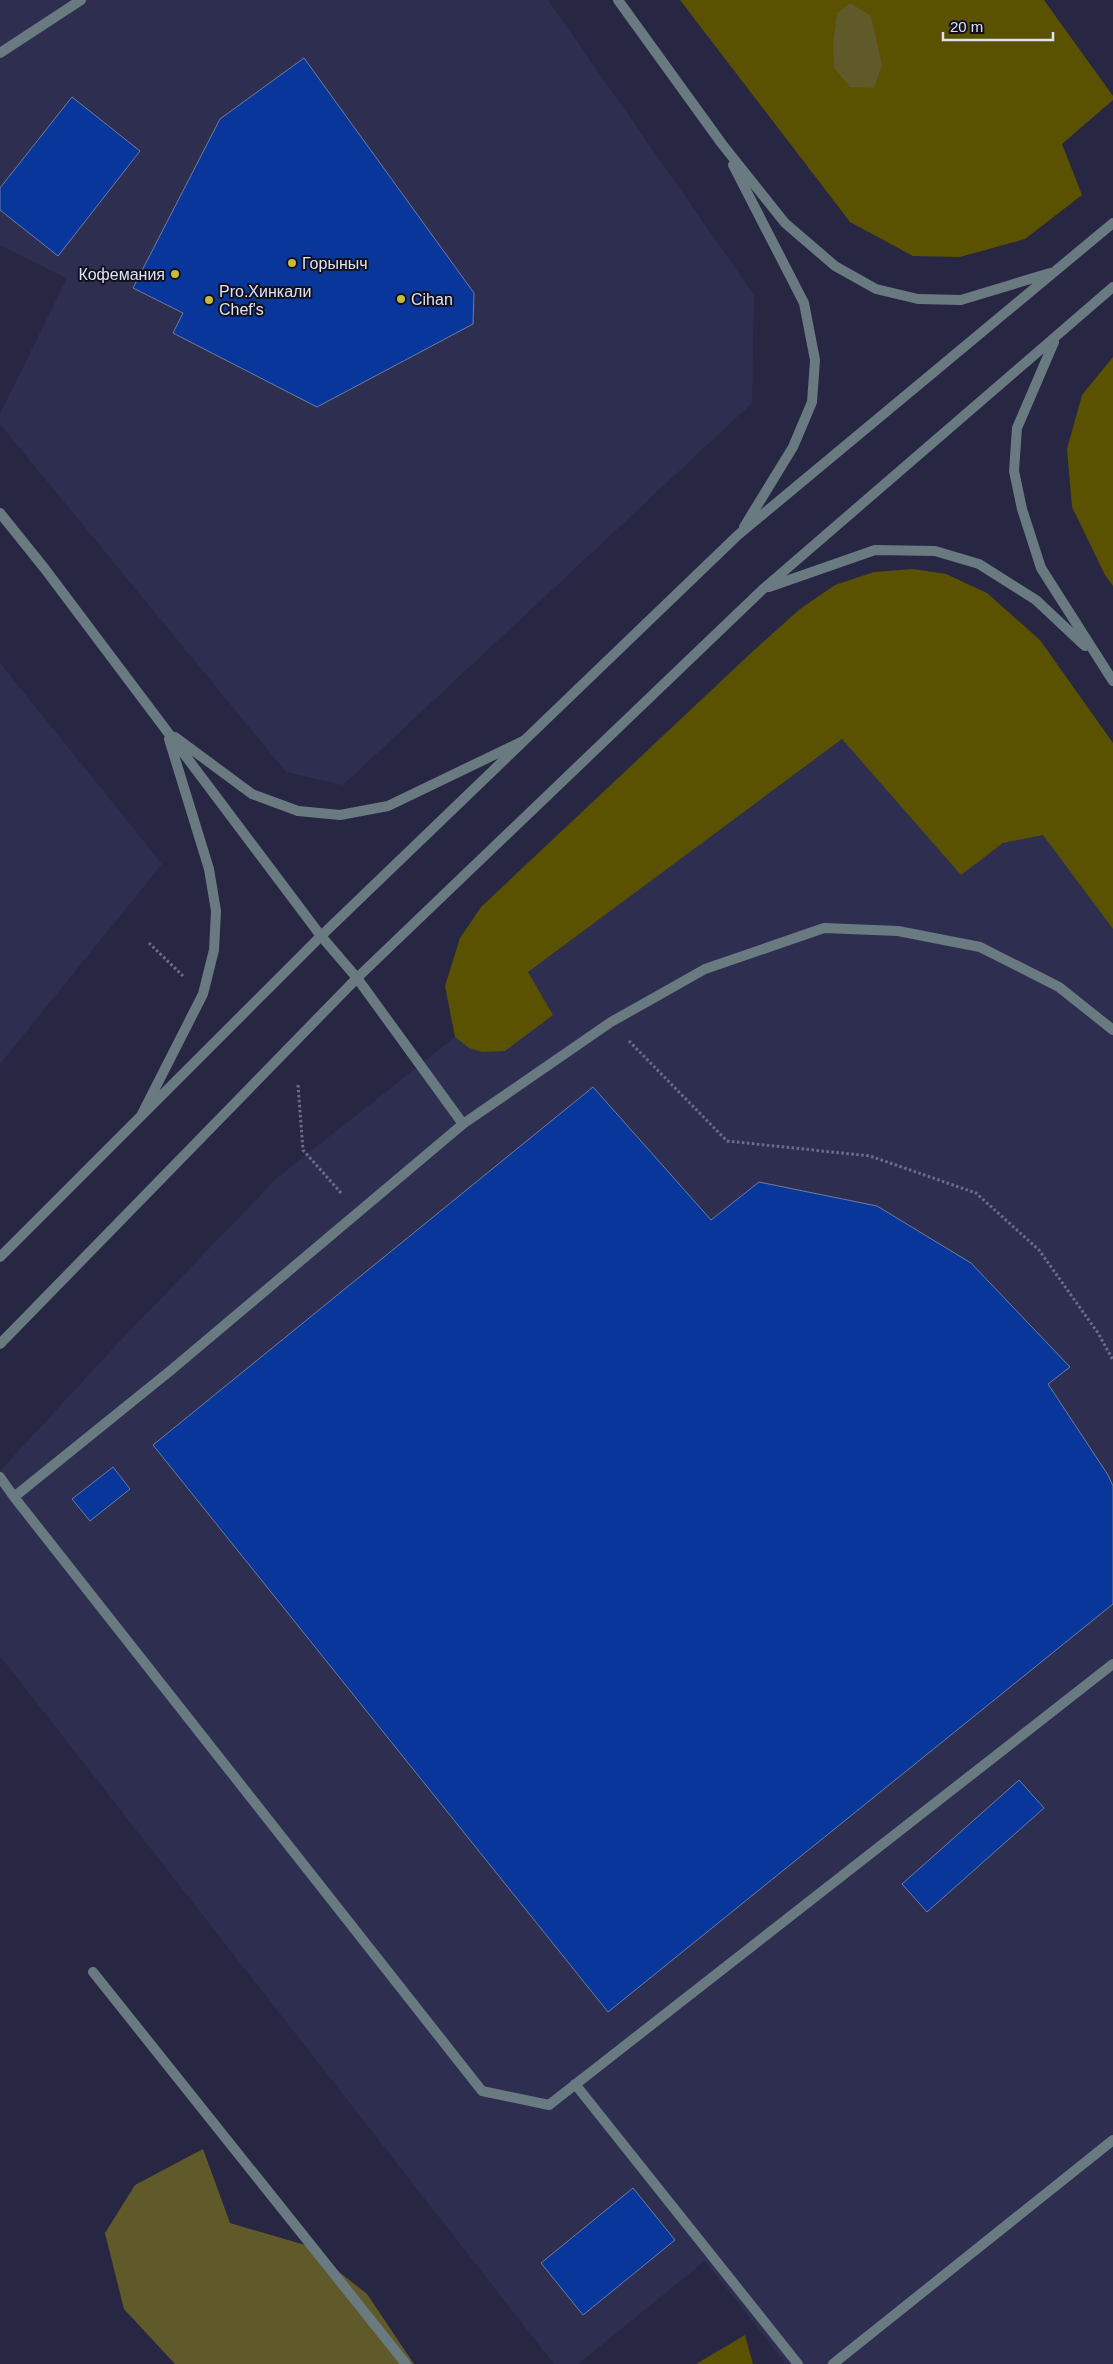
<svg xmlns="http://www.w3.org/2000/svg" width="1113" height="2364" viewBox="0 0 1113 2364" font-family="Arial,sans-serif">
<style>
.built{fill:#2e2e51}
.green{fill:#5a5101}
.forest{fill:#605a2b}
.building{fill:#08369a;stroke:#6d7d9d}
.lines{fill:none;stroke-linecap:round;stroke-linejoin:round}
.path{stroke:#6d6e86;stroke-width:3;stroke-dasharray:2.5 2.5;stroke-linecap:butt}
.service{stroke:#697b81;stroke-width:10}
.minor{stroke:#697b81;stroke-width:10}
.tertiary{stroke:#697b81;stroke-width:10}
.poi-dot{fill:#c9ba3a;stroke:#11111e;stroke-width:2}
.labels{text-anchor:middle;stroke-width:4;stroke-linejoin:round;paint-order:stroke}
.poi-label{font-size:16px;fill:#dfe1f4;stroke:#11111e;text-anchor:start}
</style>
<rect width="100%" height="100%" fill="#272743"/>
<path class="built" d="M0,0H548L754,295L752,403L343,785L286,772L0,424V414L67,278L0,245Z
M0,663L162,864L0,1064Z
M842,738L961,874L1003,843L1043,834L1113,929V2364H786L705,2261L578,2364H554L0,1656V1471L120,1341L277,1178L455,1037L469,1048L553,1015L527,972Z"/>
<path class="green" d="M680,0H1044L1113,96V100L1062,144L1082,195L1025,239L960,257L913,256L850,222Z
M1113,357V586L1105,575L1072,507L1067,449L1082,395Z
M913,569L946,574L987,593L1040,640L1113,743V929L1043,835L1003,843L961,875L842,739L528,972L553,1015L505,1051L482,1052L469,1048L455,1037L445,986L460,938L481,907L751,653L800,609L835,585L874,572Z
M745,2335L753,2364H696Z"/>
<path class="forest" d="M850,3L871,16L882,65L874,88L850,87L834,68L833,44L837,13Z
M203,2149L230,2223L305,2245L367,2294L414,2364H175L124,2309L105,2233L135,2185Z"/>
<path class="building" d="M304,58L474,293L473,324L317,407L173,333L183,313L133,288L220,119Z
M72,97L140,151L58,256L0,210V188Z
M593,1087L711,1220L759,1182L877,1206L971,1263L1070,1367L1048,1384L1108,1475L1113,1486V1604L608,2012L153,1445Z
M113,1467L130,1489L90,1521L72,1499Z
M1019,1780L1044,1808L927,1912L902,1884Z
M633,2188L675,2240L583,2315L541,2263Z"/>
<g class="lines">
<path class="path" d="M149,943L183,976
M629,1041L727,1141L870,1156L976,1193L1039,1250L1098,1333L1113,1360
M298,1085L303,1150L342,1194"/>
<path class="service" d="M0,53L81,0
M357,978L463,1124
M1113,1030L1059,987L980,947L898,931L824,928L705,969L611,1022L463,1124L170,1371L14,1497L482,2091L549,2105L1113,1664
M0,1477L14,1497
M93,1972L406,2364
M575,2084L798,2364
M833,2364L1113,2140"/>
<path class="minor" d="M0,513L45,569L321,936L357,978
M175,737L252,794L298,811L340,815L388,806L523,741
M142,1114L203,994L214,950L216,911L209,869L169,739"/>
<path class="tertiary" d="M618,0L722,144L785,223L835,266L876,289L918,299L961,300L1050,273
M733,165L804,303L815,360L812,402L793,447L744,527
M1054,342L1017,428L1014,471L1022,509L1041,568L1113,681
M769,587L875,550L935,551L979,564L1036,600L1085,646
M0,1257L321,936L738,535L1113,223
M0,1344L357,978L762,590L1113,287"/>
</g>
<g class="poi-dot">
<circle cx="292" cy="263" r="5"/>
<circle cx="175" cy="274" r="5"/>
<circle cx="401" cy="299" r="5"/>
<circle cx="209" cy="300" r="5"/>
</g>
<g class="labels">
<g class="poi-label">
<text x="302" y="269">Горыныч</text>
<text x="165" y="280" text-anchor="end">Кофемания</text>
<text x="219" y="297">Pro.Хинкали<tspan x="219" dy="18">Chef's</tspan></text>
<text x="411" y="305">Cihan</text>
</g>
</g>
<path d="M943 32v8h110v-8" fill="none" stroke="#dfe1f4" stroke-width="2.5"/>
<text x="950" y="32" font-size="15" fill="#dfe1f4" stroke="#11111e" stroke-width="4" paint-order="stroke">20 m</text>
</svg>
